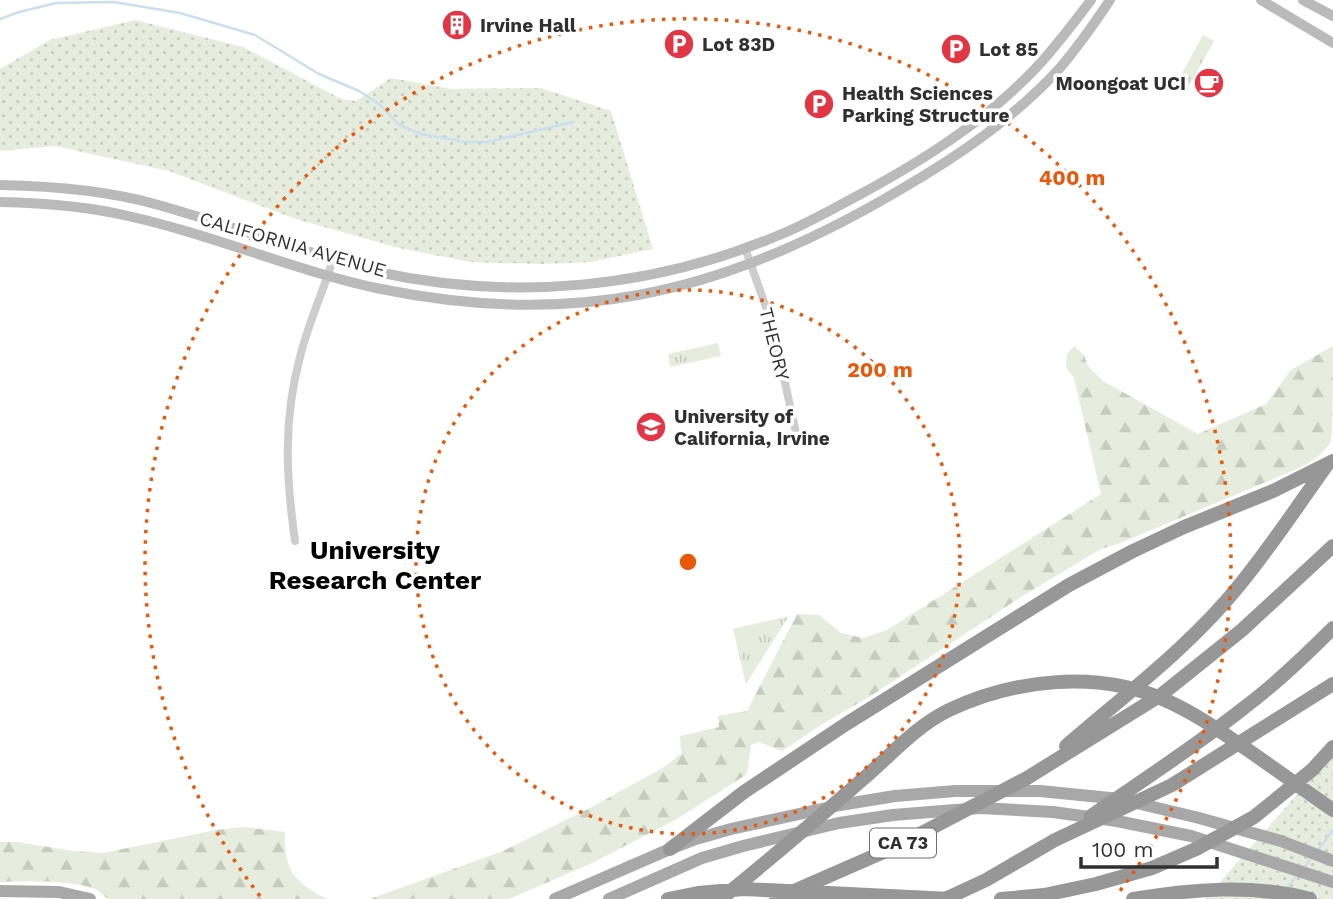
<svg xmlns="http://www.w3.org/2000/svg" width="1333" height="899" viewBox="0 0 1333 899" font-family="'Work Sans',sans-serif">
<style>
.grass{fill:url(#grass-dots)}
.forest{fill:url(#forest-firs)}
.park{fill:url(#park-tufts)}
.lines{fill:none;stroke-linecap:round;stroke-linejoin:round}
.stream{stroke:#cbdfec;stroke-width:2.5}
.street{stroke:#cdcdcd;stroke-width:8}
.secondary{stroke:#bababa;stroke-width:10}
.primary{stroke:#a8a8a8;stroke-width:12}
.highway{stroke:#979797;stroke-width:14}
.ring{fill:none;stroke:#e8590c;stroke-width:3.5;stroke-dasharray:3.5 7}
.labels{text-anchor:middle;stroke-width:7;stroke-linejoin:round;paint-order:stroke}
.shield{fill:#fff;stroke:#6e6e6e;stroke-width:2}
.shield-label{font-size:18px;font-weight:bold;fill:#303030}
.poi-label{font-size:19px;font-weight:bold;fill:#303030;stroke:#fff;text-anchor:start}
.street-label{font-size:19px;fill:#303030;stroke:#fff}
.district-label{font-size:26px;font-weight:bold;fill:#000;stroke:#fff}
.centre{fill:#e8590c;stroke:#fff;stroke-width:3.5}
.ring-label{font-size:21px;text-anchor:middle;font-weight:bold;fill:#e8590c;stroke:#fff;stroke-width:7;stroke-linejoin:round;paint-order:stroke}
</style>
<defs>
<pattern id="grass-dots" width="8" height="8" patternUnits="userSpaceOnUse" patternTransform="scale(1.75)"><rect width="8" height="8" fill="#e6edde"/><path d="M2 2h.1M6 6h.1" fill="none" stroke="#c6ccbf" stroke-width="1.8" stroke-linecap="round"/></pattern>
<pattern id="forest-firs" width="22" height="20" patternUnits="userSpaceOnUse" patternTransform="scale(1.75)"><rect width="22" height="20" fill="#e6edde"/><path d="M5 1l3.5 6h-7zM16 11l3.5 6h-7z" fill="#c6ccbf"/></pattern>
<pattern id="park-tufts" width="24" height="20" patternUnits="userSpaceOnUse" patternTransform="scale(1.75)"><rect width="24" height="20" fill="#e6edde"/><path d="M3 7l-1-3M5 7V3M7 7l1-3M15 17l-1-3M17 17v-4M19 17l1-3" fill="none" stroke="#c6ccbf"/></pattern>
</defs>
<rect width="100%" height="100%" fill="#fff"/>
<path class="grass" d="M135,20L243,47L341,99L356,101L391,78L451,89L541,88L611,111L653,249L590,262L541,264L470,262L399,248L296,219L169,171L55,146L0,151V69L50,40Z
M1333,756V899H1205L1318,771Z"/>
<path class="forest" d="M1074,346L1084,355L1088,366L1103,381L1198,434L1266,404L1291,370L1333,346C1333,362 1333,431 1331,441C1323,455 1311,462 1297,469L1118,544L1101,549L1021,597L866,699L824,723L782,751L759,742L751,745L747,774L677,819L592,863L509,899H370L503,851L590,808L664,767L681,754L680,736L719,727L718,716L747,711L797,614L819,615L841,633L863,638L887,630L1101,494L1074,378L1066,367L1067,354Z
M243,827L285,832C284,870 293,882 327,899H108C104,896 99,891 95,889C71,880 25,881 0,882V842H17L74,851L103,853L216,830Z"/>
<path class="park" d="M1203,35L1214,41L1188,88L1177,82Z
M718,343L721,356L670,367L668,354Z
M789,616L746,684L733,629Z"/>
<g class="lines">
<path class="stream" d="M0,19L19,12L56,3L114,2L180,13L255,35L319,74L359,91L379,104L398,124L420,134L466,142H487L573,122
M1318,850L1333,830
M1303,869L1311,858
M1287,888L1298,874"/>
<path class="street" d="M745,248L772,324L798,442
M295,541C286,477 283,420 300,357C308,324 323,292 333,259"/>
<path class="secondary" d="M1261,0L1333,43
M1303,0L1333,16
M0,185C51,186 105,190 155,204C205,218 254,235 304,250C326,257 349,265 373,271C511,302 654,289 784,233C810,222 834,208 859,195C922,161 984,122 1034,70C1055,48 1073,24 1091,0
M0,202C43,203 86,206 128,216C214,235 295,271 381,289C465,306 553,311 638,295C731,278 817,239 898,191C957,157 1013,119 1059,69C1078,47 1094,24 1110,0"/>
<path class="primary" d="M0,891L59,892L90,899
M555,899L670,849L696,839L731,829L840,805L895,796L955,791H1040L1120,799L1199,818L1281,841L1333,861
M609,899L702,858L743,846L839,823L893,815L980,808L1053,812L1117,821L1191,836L1333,882"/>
<path class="highway" d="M1066,746C1126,694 1192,645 1242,582C1272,545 1299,504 1327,465
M1091,816C1143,780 1196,746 1245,707C1277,683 1305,656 1333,628
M670,849L744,792L846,724L1069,585L1133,551L1184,527L1273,491L1333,461
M668,899L698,893L744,889L951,899
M721,899C769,860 816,820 863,779C890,756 916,726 949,710C1015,679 1098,670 1165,700C1197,714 1226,735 1255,755C1281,773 1307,792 1333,810
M776,899L897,846L1027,778L1161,695L1242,630L1333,546
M945,899L986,880L1055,840L1172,785L1333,684
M1001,899L1044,895L1096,884L1152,868L1196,849L1254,817L1312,770L1333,747
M1133,899C1191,889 1253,884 1310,899"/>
</g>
<g class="ring">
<circle cx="688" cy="562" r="272"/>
<path d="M260 896A543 543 0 1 1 1116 896"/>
</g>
<defs>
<g id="building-disc" transform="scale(1.575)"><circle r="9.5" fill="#e33644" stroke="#fff"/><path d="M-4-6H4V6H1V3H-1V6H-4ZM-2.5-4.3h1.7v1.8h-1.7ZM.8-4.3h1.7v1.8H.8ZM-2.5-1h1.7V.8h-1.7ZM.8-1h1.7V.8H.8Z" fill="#fff"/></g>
<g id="parking-disc" transform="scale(1.575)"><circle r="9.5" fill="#e33644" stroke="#fff"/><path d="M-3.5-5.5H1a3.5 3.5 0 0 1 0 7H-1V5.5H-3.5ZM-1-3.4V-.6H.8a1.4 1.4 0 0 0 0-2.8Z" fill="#fff"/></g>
<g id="cafe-disc" transform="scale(1.575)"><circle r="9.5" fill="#e33644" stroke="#fff"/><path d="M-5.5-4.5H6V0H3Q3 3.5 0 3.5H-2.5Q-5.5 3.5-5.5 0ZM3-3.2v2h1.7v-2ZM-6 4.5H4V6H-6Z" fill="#fff"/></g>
<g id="university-disc" transform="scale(1.575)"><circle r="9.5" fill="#e33644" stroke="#fff"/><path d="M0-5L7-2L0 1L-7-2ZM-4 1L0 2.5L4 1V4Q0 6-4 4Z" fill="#fff"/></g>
</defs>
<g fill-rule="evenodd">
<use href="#building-disc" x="457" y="25"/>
<use href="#parking-disc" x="679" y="44"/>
<use href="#parking-disc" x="956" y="49"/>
<use href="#cafe-disc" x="1209" y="83"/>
<use href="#parking-disc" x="819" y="104"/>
<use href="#university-disc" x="651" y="427"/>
</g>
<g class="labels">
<rect class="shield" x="870" y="828.5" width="66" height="29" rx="5"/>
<g class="shield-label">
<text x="903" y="849">CA 73</text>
</g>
<g class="poi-label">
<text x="480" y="32">Irvine Hall</text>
<text x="702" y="51">Lot 83D</text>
<text x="979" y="56">Lot 85</text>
<text x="1186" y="90" text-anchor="end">Moongoat UCI</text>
<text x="842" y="100">Health Sciences<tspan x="842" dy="22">Parking Structure</tspan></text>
<text x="674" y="423">University of<tspan x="674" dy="22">California, Irvine</tspan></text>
</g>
<g class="street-label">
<text transform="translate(293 244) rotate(16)" y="7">CALIFORNIA AVENUE</text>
<text transform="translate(775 344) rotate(76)" y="7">THEORY</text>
</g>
<g class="district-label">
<text x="375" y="559">University<tspan x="375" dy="30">Research Center</tspan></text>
</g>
</g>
<circle cx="688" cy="562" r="10" class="centre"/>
<g class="ring-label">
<text x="1072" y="185">400 m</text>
<text x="880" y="377">200 m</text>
</g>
<path d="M1081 857v10h136v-10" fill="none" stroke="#303030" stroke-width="3.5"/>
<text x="1092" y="857" font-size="21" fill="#303030" stroke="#ffffff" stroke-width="5" paint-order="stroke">100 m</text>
</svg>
